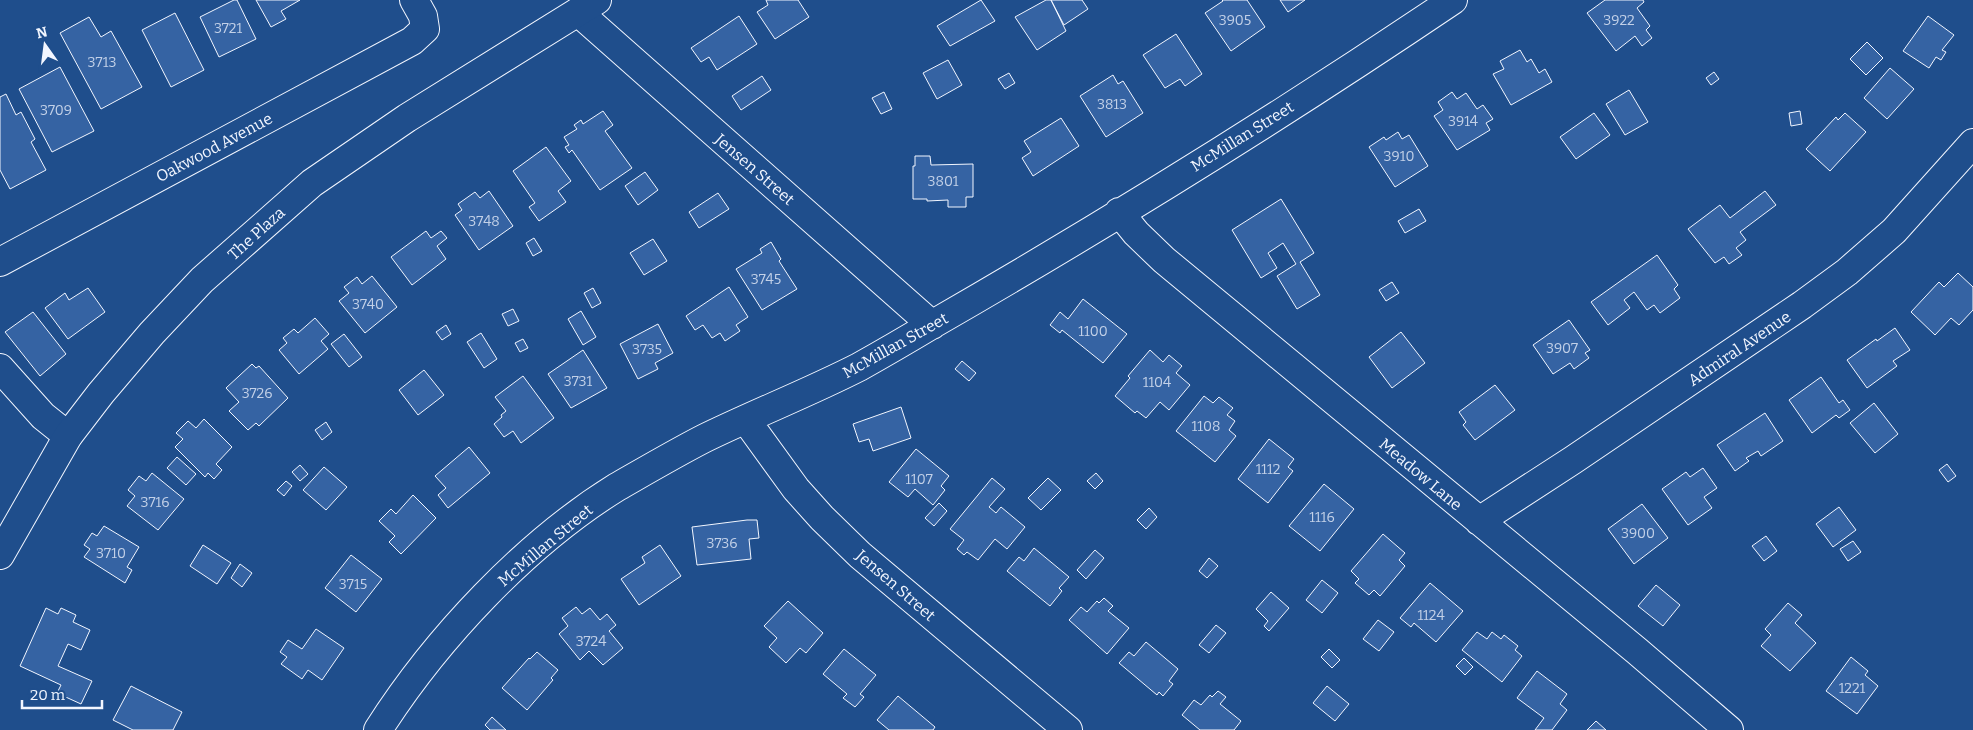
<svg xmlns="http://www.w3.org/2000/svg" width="1973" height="730" viewBox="0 0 1973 730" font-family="Bitter,serif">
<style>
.building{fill:#3563a3;stroke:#f2f6ff}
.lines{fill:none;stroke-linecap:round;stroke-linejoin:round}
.minor-casing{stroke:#f2f6ff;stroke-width:30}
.major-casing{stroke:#f2f6ff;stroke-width:30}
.minor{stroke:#1f4e8c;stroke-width:28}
.major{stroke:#1f4e8c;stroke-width:28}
.labels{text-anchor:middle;stroke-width:4;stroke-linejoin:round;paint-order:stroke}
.number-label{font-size:14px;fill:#c3d1e8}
.street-label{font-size:16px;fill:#f2f6ff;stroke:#1f4e8c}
</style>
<rect width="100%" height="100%" fill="#1f4e8c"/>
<path class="building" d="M234,0H237L256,39L219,57L200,17Z
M256,0H300L281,11L286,19L271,27Z
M766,0H798L809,17L775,39L757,12L768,5Z
M981,0L995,21L950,46L937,26Z
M1046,0H1051L1066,31L1037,50L1015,17Z
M1051,0H1082L1088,9L1064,25Z
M1222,0H1247L1265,27L1231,51L1205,13L1223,1Z
M1280,0H1305L1288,12Z
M1605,0H1643L1644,2L1637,8L1650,26L1646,30L1652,38L1642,46L1635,36L1616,51L1587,13Z
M175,13L204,70L171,87L142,30Z
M739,16L757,44L717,70L709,57L701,62L691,48Z
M1928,16L1954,35L1942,50L1946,52L1941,60L1936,57L1929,68L1903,51Z
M89,17L101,37L111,31L142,87L101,109L60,33Z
M1176,34L1202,74L1185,86L1180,79L1165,88L1143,55Z
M1867,42L1883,58L1866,75L1850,59Z
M1520,50L1527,62L1531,59L1539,73L1545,69L1552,82L1511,105L1493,74L1504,69L1500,61Z
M948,60L962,85L937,99L923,73Z
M60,67L94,131L52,152L19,89Z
M1890,68L1914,89L1887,119L1864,98Z
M1714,72L1719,79L1711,85L1706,78Z
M1009,73L1015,83L1005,89L998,79Z
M1113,75L1118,84L1123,81L1143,113L1106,137L1080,96Z
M762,76L771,90L741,110L732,96Z
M1629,90L1648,122L1625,135L1606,104Z
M884,92L892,109L881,114L872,98Z
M1452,92L1457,99L1466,93L1477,109L1483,105L1493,119L1486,123L1490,130L1457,150L1434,116L1443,110L1438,102Z
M6,94L16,115L21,112L35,139L31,142L46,170L10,189L0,170V97Z
M603,111L613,125L605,131L632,168L600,190L572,150L569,153L565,147L569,145L564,137L577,129L574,125L581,120L583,124Z
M1800,111L1802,124L1791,126L1789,113Z
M1594,113L1610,135L1576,159L1560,137Z
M1845,113L1866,132L1830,171L1806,149L1836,117L1838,120Z
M1061,118L1079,146L1033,176L1022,158L1031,152L1024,141Z
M1398,132L1402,139L1409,135L1428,166L1395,187L1369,147L1384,137L1386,140Z
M546,147L571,181L558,191L566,202L539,221L529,207L535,203L513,171Z
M915,156H930L931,165L973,164V197H966V207H948V200L927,201V199H913V166H915Z
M645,172L658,190L638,205L625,186Z
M489,191L513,226L479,250L455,215L462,210L458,204L475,192L480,198Z
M1765,191L1776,205L1740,232L1746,240L1736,248L1742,255L1729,264L1724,257L1715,263L1688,229L1720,205L1730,218Z
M718,193L729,209L699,228L689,212Z
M1281,199L1314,253L1300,262L1320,295L1297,309L1277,276L1296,264L1283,243L1268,253L1277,268L1261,278L1232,230Z
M1419,209L1426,221L1405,233L1398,221Z
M426,231L431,238L441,231L447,238L437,246L446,259L412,285L391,257Z
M534,238L542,251L533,256L526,243Z
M653,239L667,261L644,275L630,253Z
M771,242L781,259L779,261L797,289L762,310L736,269L762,253L760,249Z
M1657,255L1678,285L1674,289L1680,298L1660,313L1654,305L1647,310L1634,292L1624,300L1630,308L1608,325L1591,302Z
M1958,273L1973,287V310L1959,325L1951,318L1935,335L1911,312L1939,282L1944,287Z
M372,276L397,307L365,333L339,301L349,293L344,287L357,277L362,284Z
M1392,282L1399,293L1386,301L1379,290Z
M729,287L748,317L736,325L740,331L725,341L720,333L712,338L703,325L695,330L686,316Z
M88,288L105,312L68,339L45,308L65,293L69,300Z
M593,288L601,303L592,308L584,293Z
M1083,299L1127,334L1103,363L1062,330L1060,333L1050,325L1060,312L1068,319Z
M513,309L519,321L508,326L502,314Z
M581,311L596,337L583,345L568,319Z
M33,312L66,354L40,376L5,332Z
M315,318L329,334L321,341L328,349L299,374L279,350L287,343L283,338L294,329L298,333Z
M1569,320L1590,350L1585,353L1589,358L1574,369L1570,363L1553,374L1533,345Z
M658,324L673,353L655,363L658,369L638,379L620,344Z
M446,325L451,334L442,340L436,332Z
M1895,328L1910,350L1893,361L1897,366L1867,388L1847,360L1876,339L1877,341Z
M1401,332L1425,363L1392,388L1369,357Z
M481,333L497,359L484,368L467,342Z
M344,334L362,357L349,367L331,344Z
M523,339L528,348L520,352L515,343Z
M583,350L607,388L571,408L548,374Z
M1150,350L1163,362L1169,355L1182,366L1176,373L1190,385L1169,410L1160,402L1146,418L1137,411L1135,413L1115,396L1130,378L1128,376Z
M962,361L976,373L969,381L955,369Z
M252,364L256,368L259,366L288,398L259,426L256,423L248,430L229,411L239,402L226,388Z
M424,370L444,395L418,415L399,390Z
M523,376L554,418L521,443L513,431L504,437L494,424L502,417L501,415L506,411L495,397Z
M1821,377L1839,403L1843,400L1850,410L1839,418L1836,415L1812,433L1789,400Z
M1495,385L1515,410L1475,440L1463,425L1466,422L1459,412Z
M1204,396L1213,403L1219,397L1233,408L1227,415L1235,421L1229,430L1236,436L1215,462L1176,431Z
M1874,403L1898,434L1875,453L1850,423Z
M901,407L911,438L873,451L869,439L859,442L853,424Z
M1765,413L1783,441L1761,456L1758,451L1746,458L1749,461L1735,471L1717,445Z
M204,419L232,447L216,464L222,470L214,479L208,473L205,477L175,447L183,439L176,433L188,421L196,428Z
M326,422L332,432L322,440L315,430Z
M1269,439L1294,459L1288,467L1293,471L1268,503L1238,479Z
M469,447L490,473L448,508L438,495L446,488L435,476Z
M916,449L949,476L941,486L945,490L933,505L915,489L908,497L889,482Z
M177,457L196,474L186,485L167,468Z
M1947,464L1956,476L1948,482L1939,470Z
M300,465L308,474L300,481L292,472Z
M324,467L347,487L326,510L303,490Z
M1703,468L1717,488L1704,497L1712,508L1688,525L1662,489L1686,472L1690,477Z
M152,473L184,499L158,530L127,506L135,496L128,490L139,476L146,481Z
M1096,473L1103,481L1095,489L1087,481Z
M992,478L1005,489L989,507L996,513L1001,507L1025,527L1007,549L995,539L978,560L967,552L964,555L957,549L964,540L950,529Z
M1048,478L1061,490L1041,510L1028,498Z
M286,481L292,486L284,496L277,490Z
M1324,484L1354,509L1320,551L1289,526Z
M413,495L436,518L401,554L389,542L395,536L379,521L391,509L396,514Z
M939,503L947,511L934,526L925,518Z
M1642,504L1668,538L1634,564L1608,529Z
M1839,507L1856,530L1833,547L1816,524Z
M1149,508L1157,517L1146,529L1137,520Z
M747,520H757L759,538L749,539L751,559L697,565L692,527Z
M104,526L139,547L127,567L132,570L125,583L84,557L90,549L84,545L92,533L97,536Z
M1383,534L1405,553L1399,560L1405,566L1380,596L1374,590L1369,595L1355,583L1359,579L1351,571Z
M1766,536L1777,551L1764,561L1752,546Z
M1853,541L1861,552L1848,561L1840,549Z
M203,545L231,563L217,584L190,566Z
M660,545L681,576L639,605L621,579L645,563L642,557Z
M1034,548L1069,577L1059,588L1062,591L1050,606L1007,571L1019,557L1024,561Z
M1095,550L1104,558L1086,579L1077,570Z
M351,555L382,579L356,612L325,588Z
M1209,558L1218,566L1207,578L1199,571Z
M240,564L252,573L242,587L231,578Z
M1322,580L1338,593L1322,613L1306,600Z
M1430,583L1463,611L1436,642L1414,623L1411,627L1400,618Z
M1656,585L1680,605L1663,626L1638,606Z
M1271,592L1289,608L1269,631L1264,626L1268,621L1256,609Z
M1104,598L1113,606L1108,611L1129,628L1107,654L1069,620L1081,607L1087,612L1097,601L1099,603Z
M788,601L823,633L806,653L800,648L786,663L769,647L777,638L764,626Z
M1788,603L1802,615L1795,623L1816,643L1790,671L1761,646L1771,635L1765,629Z
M576,607L582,614L590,608L600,620L607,614L616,625L609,631L623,648L603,665L589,651L580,660L559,634L568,626L562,618Z
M46,608L58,614L61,608L76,615L73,622L90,630L81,650L68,644L58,666L92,681L81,704L57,693L61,685L20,666Z
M1378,620L1394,632L1379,651L1363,639Z
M1216,625L1226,633L1209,653L1199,645Z
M316,629L344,648L322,680L308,670L302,679L281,664L287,657L280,652L288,640L302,649Z
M1477,632L1487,639L1492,632L1501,639L1504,635L1518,646L1515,650L1522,656L1502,682L1462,650Z
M1146,642L1178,669L1169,681L1173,684L1163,696L1159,692L1157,695L1119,663L1129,652L1134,656Z
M844,649L876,675L860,694L864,697L855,707L843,698L847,694L823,674Z
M1329,649L1340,660L1332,668L1321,657Z
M537,652L558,670L551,678L553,680L527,710L502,688L529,658L530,659Z
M1851,657L1868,671L1865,675L1878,686L1857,714L1826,691Z
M1464,658L1473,667L1465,675L1456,666Z
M1537,671L1567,694L1560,704L1567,710L1552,730H1535L1544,718L1517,698Z
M131,686L182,712L173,730H133L113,720Z
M1327,686L1349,704L1335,721L1313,703Z
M1218,691L1226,697L1220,704L1241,721L1234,730H1200L1182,715L1194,700L1201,705L1210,695L1212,697Z
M898,696L935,727L933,730H889L877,720Z
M492,717L506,730H490L485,725Z
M1596,721L1606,730H1587Z"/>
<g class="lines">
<g class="minor-casing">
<path id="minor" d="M578,12L932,325
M1119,212L1136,233L1164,260L1637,651L1729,730
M0,262L412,41L425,29L423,16L414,0
M0,368L43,416L68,436
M746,420L796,489L822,518L860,555L1068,730
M1479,521L1573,460L1802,305L1847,272L1894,231L1973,143
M378,730C436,639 525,544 617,487C645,471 674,454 703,439C754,414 808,393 859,367C884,353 908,339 933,324C1110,222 1284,114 1453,0"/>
</g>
<g class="major-casing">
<path id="major" d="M0,555L68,436L101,393L152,333L202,280L312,183L407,118L597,0"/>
</g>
<use href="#minor" class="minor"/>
<use href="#major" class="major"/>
</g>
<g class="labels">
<g class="number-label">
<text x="1235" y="25">3905</text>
<text x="1619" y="25">3922</text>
<text x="228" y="33">3721</text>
<text x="102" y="67">3713</text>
<text x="1112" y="109">3813</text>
<text x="56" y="115">3709</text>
<text x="1463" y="126">3914</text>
<text x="1399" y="161">3910</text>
<text x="943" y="186">3801</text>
<text x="484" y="226">3748</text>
<text x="766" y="284">3745</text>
<text x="368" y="309">3740</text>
<text x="1093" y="336">1100</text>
<text x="1562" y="353">3907</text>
<text x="647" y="354">3735</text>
<text x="578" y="386">3731</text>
<text x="1157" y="387">1104</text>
<text x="257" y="398">3726</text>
<text x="1206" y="431">1108</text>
<text x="1268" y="474">1112</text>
<text x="919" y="484">1107</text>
<text x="155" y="507">3716</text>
<text x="1322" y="522">1116</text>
<text x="1638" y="538">3900</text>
<text x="722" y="548">3736</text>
<text x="111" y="558">3710</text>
<text x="353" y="589">3715</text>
<text x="1431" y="620">1124</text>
<text x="591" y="646">3724</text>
<text x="1852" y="693">1221</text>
</g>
<g class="street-label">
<text transform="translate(1242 136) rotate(-32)" y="6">McMillan Street</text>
<text transform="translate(214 147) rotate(-28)" y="6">Oakwood Avenue</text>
<text transform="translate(755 169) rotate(41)" y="6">Jensen Street</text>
<text transform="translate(256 233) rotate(-42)" y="6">The Plaza</text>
<text transform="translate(895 345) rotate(-29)" y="6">McMillan Street</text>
<text transform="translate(1739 348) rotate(-34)" y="6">Admiral Avenue</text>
<text transform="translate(1421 474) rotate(40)" y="6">Meadow Lane</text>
<text transform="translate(545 545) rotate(-40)" y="6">McMillan Street</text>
<text transform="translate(896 585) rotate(41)" y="6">Jensen Street</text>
</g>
</g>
<g transform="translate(45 45) rotate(346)" stroke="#1f4e8c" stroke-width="4" paint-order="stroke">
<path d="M0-4L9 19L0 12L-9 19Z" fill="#f2f6ff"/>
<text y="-8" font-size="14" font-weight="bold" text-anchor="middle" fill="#f2f6ff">N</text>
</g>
<path d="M22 700v8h80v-8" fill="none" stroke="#f2f6ff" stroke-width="2.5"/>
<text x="30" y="700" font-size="15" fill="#f2f6ff" stroke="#1f4e8c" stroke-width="4" paint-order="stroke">20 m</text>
</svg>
